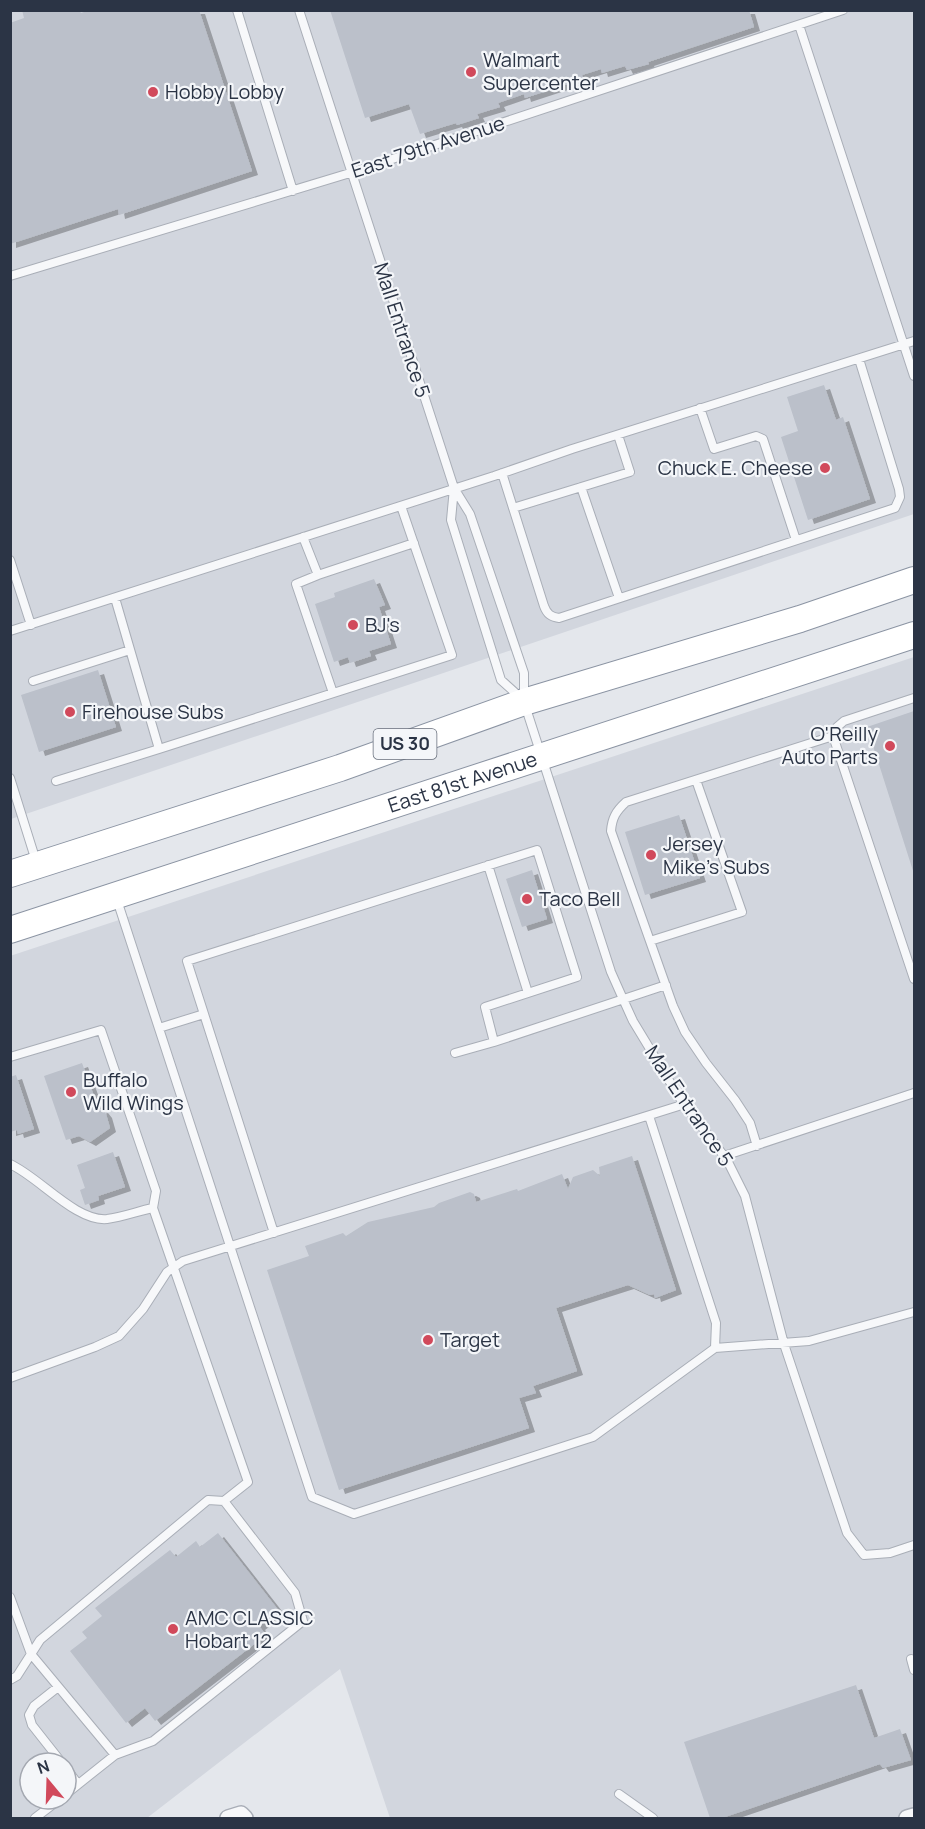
<svg xmlns="http://www.w3.org/2000/svg" width="925" height="1829" viewBox="0 0 925 1829" font-family="Manrope,sans-serif">
<style>
.built{fill:#d2d6de;fill-rule:evenodd}
.building{fill:#bbc0ca;filter:url(#shadow)}
.lines{fill:none;stroke-linecap:round;stroke-linejoin:round}
.service-casing{stroke:#a9aeb7;stroke-width:10}
.minor-casing{stroke:#a9aeb7;stroke-width:18}
.trunk-casing{stroke:#8b94a3;stroke-width:28}
.service{stroke:#f7f8fa;stroke-width:8}
.minor{stroke:#f7f8fa;stroke-width:15}
.trunk{stroke:#fff;stroke-width:26}
.poi-dot{fill:#d1495b;stroke:#f4f6f9;stroke-width:2}
.labels{text-anchor:middle;stroke-width:4.5;stroke-linejoin:round;paint-order:stroke}
.shield{fill:#f4f6f9;stroke:#676e7b;stroke-width:1.5}
.shield-label{font-size:18px;font-weight:bold;fill:#2b3445}
.poi-label{font-size:20px;fill:#2b3445;stroke:#f4f6f9;text-anchor:start}
.street-label{font-size:20px;fill:#2b3445;stroke:#f4f6f9}
</style>
<defs>
<filter id="shadow"><feDropShadow dx="6" dy="4" stdDeviation="0" flood-color="#0004"/></filter>
</defs>
<rect width="100%" height="100%" fill="#e4e7ec"/>
<path class="built" d="M10,11H914V514L11,819Z
M914,657V1818H390L340,1669L147,1818H11L10,956ZM30,1763H66V1799H30Z"/>
<path class="building" d="M22,10H79L81,13L90,10H199L252,171L119,215L118,209L10,244V23L24,18Z
M330,10H749L754,27L648,62L649,64L627,70L625,66L602,73L601,69L582,75L583,79L525,98L524,94L498,103L500,107L477,114L479,118L457,125L456,123L420,134L409,104L365,118Z
M824,385L836,420L843,417L870,499L808,520L781,437L798,431L787,397Z
M374,579L385,605L379,607L391,644L369,651L371,656L350,663L348,657L334,662L315,604L335,597L334,593Z
M98,670L116,727L39,752L21,695Z
M914,711V874L867,727Z
M679,815L700,878L645,895L625,832Z
M532,870L547,919L522,927L506,879Z
M82,1063L99,1110L102,1109L106,1114L110,1128L90,1142L79,1136L66,1140L44,1076Z
M16,1075L34,1129L18,1134L17,1130L10,1132V1077Z
M113,1152L125,1187L98,1196L99,1200L85,1205L80,1190L85,1188L77,1165Z
M632,1156L676,1290L655,1298L654,1294L650,1295L628,1285L556,1308L577,1371L533,1386L536,1393L519,1398L529,1428L339,1490L267,1270L309,1256L305,1246L343,1233L346,1236L368,1222L434,1207L439,1203L470,1192L474,1194L476,1202L517,1189L518,1191L562,1174L568,1189L573,1177L593,1170L600,1176L599,1167Z
M218,1533L279,1611L259,1626L266,1635L155,1721L145,1708L126,1723L70,1651L87,1638L82,1632L102,1616L95,1608L170,1550L176,1557L196,1541L200,1547Z
M856,1685L874,1738L900,1729L911,1760L883,1768L880,1764L722,1818H710L684,1742Z"/>
<g class="lines">
<g class="service-casing">
<path id="service" d="M237,10L293,191
M299,10L454,488L470,514L524,673V702L611,972L623,999L633,1021L679,1097L727,1160L745,1196L784,1344L847,1533L864,1555L890,1553L914,1545
M799,25L914,376
M10,276L350,173L843,10
M700,408L714,449L756,436L763,439L796,540
M502,473L544,606C547,614 551,617 559,618L895,508L900,497L899,489L859,359
M581,487L619,598
M454,488L451,520L501,680L521,698
M513,508L630,472L618,435
M303,537L318,575L414,543
M10,560L31,625
M318,575L296,584L333,693
M10,631L494,476L572,449L914,341
M33,681L130,650
M914,698L844,721L837,727L833,736L914,979
M159,749L452,655L401,506
M10,778L36,861
M56,781L159,749L115,598
M488,865L528,993
M117,900L312,1497L354,1514L593,1437L715,1348L809,1341L914,1312
M650,941L742,912L696,780
M204,1014L274,1233
M159,1028L204,1014L187,961L537,850L577,977L485,1007L494,1042L455,1053
M494,1042L666,985
M10,1057L101,1030L156,1191L153,1208
M649,1116L716,1323L715,1348
M757,1146L750,1123L735,1100L706,1063L685,1032L673,1006L611,831C612,818 616,811 626,802L833,736
M724,1156L914,1093
M10,1164C39,1177 76,1222 107,1219C123,1217 138,1211 153,1208L248,1482L224,1501
M10,1378L95,1347L119,1336L143,1309L167,1272L183,1261L685,1104
M10,1597L31,1654L115,1755
M911,1659L914,1670
M10,1680L17,1676L40,1640L208,1500L224,1501L295,1593L303,1621L153,1741L115,1755L66,1794
M58,1687L34,1706L29,1715L32,1725L62,1763
M66,1768L78,1784
M619,1794L653,1818
M35,1818L60,1799"/>
</g>
<g class="minor-casing">
<path id="minor" d="M228,1818L241,1814L245,1818
M907,1818L914,1816"/>
</g>
<g class="trunk-casing">
<g id="trunk">
<path d="M10,874L340,768L524,702L800,619L914,580"/>
<path id="s1" d="M10,930L914,635"/>
</g>
</g>
<use href="#service" class="service"/>
<use href="#minor" class="minor"/>
<use href="#trunk" class="trunk"/>
</g>
<g class="poi-dot">
<circle cx="471" cy="72" r="6"/>
<circle cx="153" cy="92" r="6"/>
<circle cx="825" cy="468" r="6"/>
<circle cx="353" cy="625" r="6"/>
<circle cx="70" cy="712" r="6"/>
<circle cx="890" cy="746" r="6"/>
<circle cx="651" cy="855" r="6"/>
<circle cx="527" cy="899" r="6"/>
<circle cx="71" cy="1092" r="6"/>
<circle cx="428" cy="1340" r="6"/>
<circle cx="173" cy="1629" r="6"/>
</g>
<g class="labels">
<rect class="shield" x="373.5" y="729" width="63" height="30" rx="4.5"/>
<g class="shield-label">
<text x="405" y="750">US 30</text>
</g>
<g class="poi-label">
<text x="483" y="67">Walmart<tspan x="483" dy="23">Supercenter</tspan></text>
<text x="165" y="99">Hobby Lobby</text>
<text x="813" y="475" text-anchor="end">Chuck E. Cheese</text>
<text x="365" y="632">BJ's</text>
<text x="82" y="719">Firehouse Subs</text>
<text x="878" y="741" text-anchor="end">O'Reilly<tspan x="878" dy="23">Auto Parts</tspan></text>
<text x="663" y="851">Jersey<tspan x="663" dy="23">Mike's Subs</tspan></text>
<text x="539" y="906">Taco Bell</text>
<text x="83" y="1087">Buffalo<tspan x="83" dy="23">Wild Wings</tspan></text>
<text x="440" y="1347">Target</text>
<text x="185" y="1625">AMC CLASSIC<tspan x="185" dy="23">Hobart 12</tspan></text>
</g>
<g class="street-label">
<text transform="translate(428 147) rotate(-18)" y="7">East 79th Avenue</text>
<text transform="translate(402 330) rotate(72)" y="7">Mall Entrance 5</text>
<text dy="7" stroke="none"><textPath href="#s1" startOffset="476">East 81st Avenue</textPath></text>
<text transform="translate(689 1106) rotate(56)" y="7">Mall Entrance 5</text>
</g>
</g>
<rect width="925" height="1829" fill="none" stroke="#2b3445" stroke-width="24"/>
<g transform="translate(48 1781) rotate(341)"><circle r="28" fill="#f4f6f9" stroke="#a4a8b1" stroke-width="1.5"/>
<path d="M0-4.5L10 22L0 15L-10 22Z" fill="#d1495b"/>
<text y="-9" font-size="16" font-weight="bold" text-anchor="middle" fill="#2b3445">N</text>
</g>
</svg>
